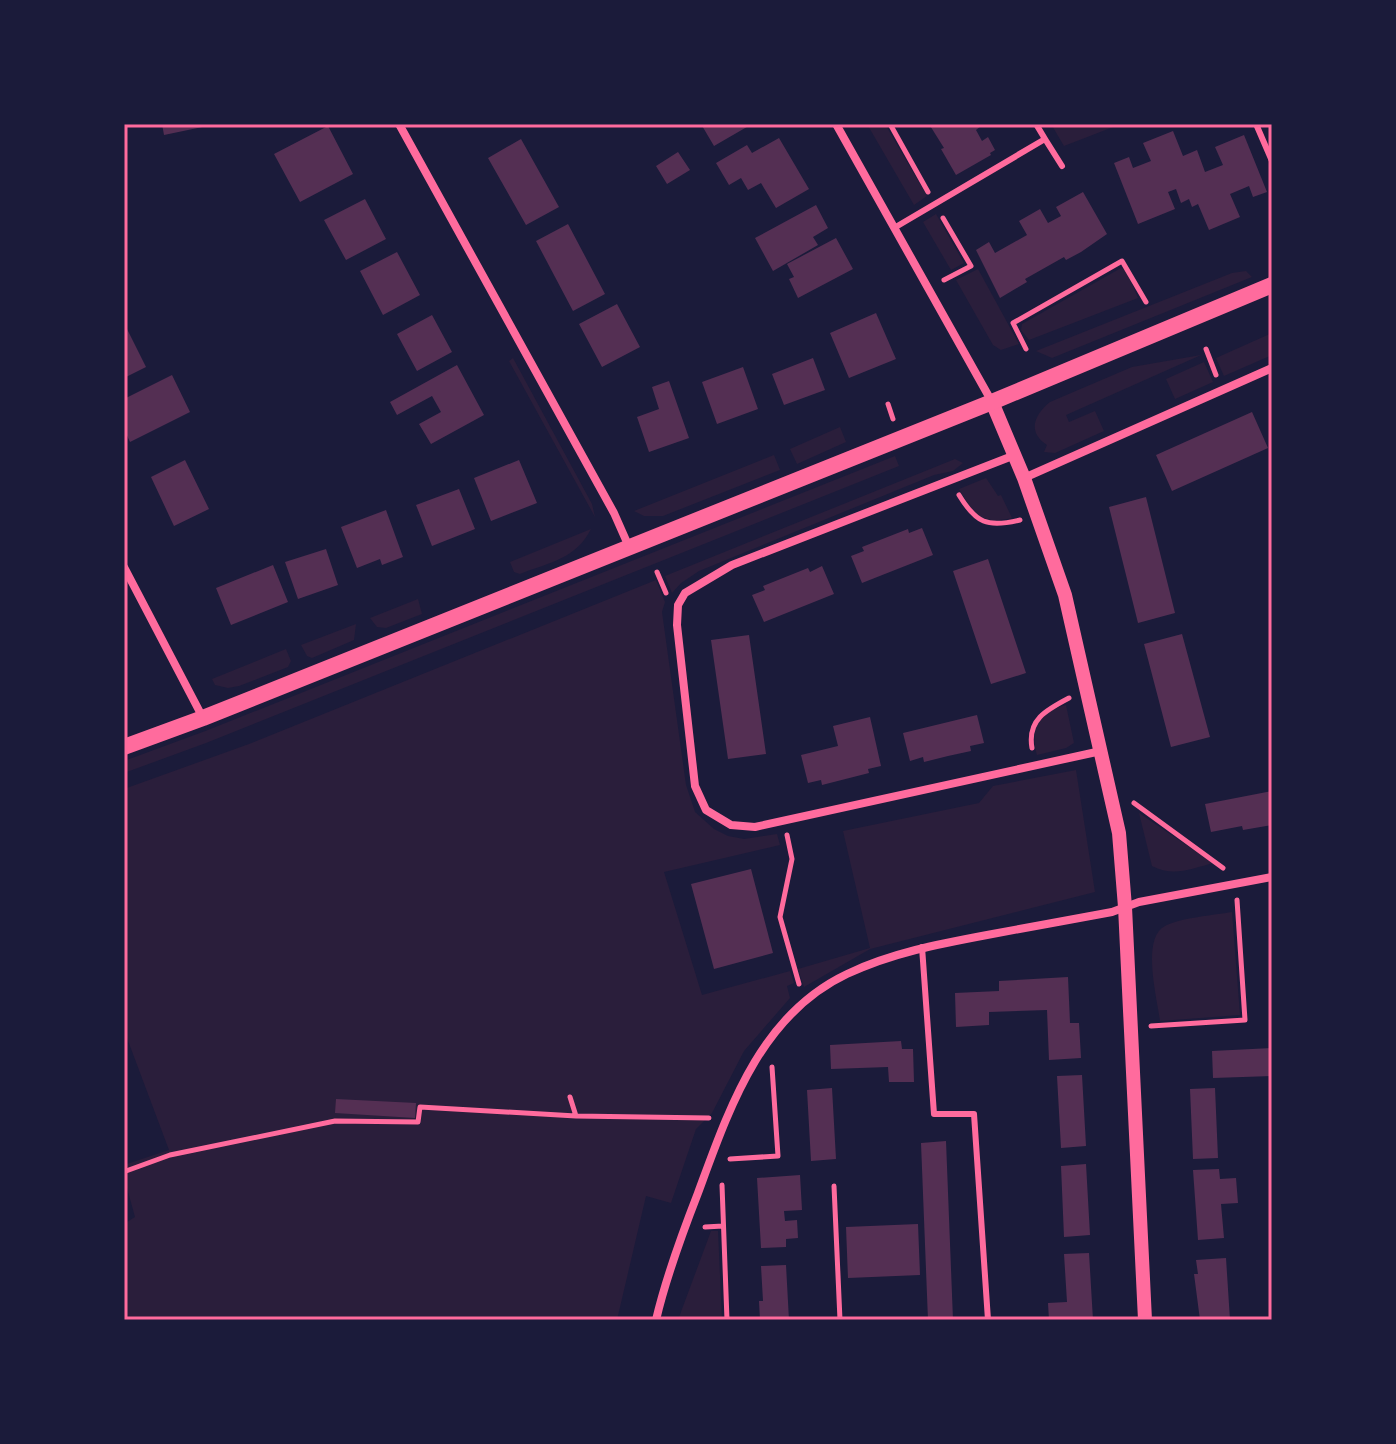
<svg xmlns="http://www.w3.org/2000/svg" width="1396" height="1444" viewBox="0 0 1396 1444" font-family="'Nunito Sans',sans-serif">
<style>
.green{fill:#2a1e3b}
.building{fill:#542f53}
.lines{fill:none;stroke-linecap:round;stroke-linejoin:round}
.path{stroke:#ff6b9d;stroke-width:5}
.service{stroke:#ff6b9d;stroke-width:6}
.minor{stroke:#ff6b9d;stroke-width:8}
.tertiary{stroke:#ff6b9d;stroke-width:14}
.secondary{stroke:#ff6b9d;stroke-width:16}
.neatline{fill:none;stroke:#ff6b9d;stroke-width:3}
</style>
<rect width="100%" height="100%" fill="#1b1b3a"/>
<path class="green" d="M867,124H885L927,196L914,205Z
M1051,124H1121L1064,146Z
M936,214L964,263L951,270L923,222Z
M1121,268L1126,270L1138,298L1029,340L1021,330L1022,324Z
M978,269L1019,344L1001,350L993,345L956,280Z
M1246,271L1252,277L1052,358L1036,351L1232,273Z
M1272,333V355L1224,376L1216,358Z
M1201,355L1066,415L1069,422L1095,411L1104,431L1055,453L1044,452L1047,445C1027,432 1034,415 1050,402L1132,367Z
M513,358L592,504L595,517L509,361Z
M1204,362L1213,382L1175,399L1166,379Z
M840,427L846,442L797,464L790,449Z
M774,455L780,470L663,516H644L634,511Z
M895,456L899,466L206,743L124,773V761L208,730Z
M955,459L963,463L953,471L934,475L699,571L681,583L672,593L665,576Z
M986,478L998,496L1001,495L1012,518C979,525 974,514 959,489Z
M591,529C576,559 550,562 520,574L514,572L510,562Z
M656,580L665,602L662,612L686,785L695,812L714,829L728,836L744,839L777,834L780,845L664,872L702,995L790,971L794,983L787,986L790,998L744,1051L712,1113L696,1129L671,1203L646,1196L617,1320H124V1224L135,1217L124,1177V1165L169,1150L124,1030V789L249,744Z
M418,599L422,614L386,628L377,627L370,618Z
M356,624L354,640L312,658L307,656L301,645Z
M286,649L291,661L288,667L239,686L228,688L215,685L212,679Z
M1066,705L1074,743L1066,748L1037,755C1029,729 1040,712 1066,705Z
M1076,770L1095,892L870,949L804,987L798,969L870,948L843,831L979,803L993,786Z
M1139,813L1213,863C1191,869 1173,877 1152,866Z
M1232,912L1240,1015L1160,1021C1157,998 1141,938 1165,926C1180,918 1214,915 1232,912Z
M711,1231H718L722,1320H678Z"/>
<path class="building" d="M162,124H212V125L164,135Z
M701,124H752L714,146Z
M929,124H980L981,126L976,130L982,141L988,137L995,150L990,153L991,155L956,175L941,149L944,148Z
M328,126L353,174L300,202L274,154Z
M1173,131L1183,156L1197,150L1205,172L1223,165L1215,147L1244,135L1267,192L1253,197L1249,186L1230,194L1240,217L1209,230L1198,204L1192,207L1189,199L1181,203L1176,189L1168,192L1175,209L1138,224L1114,163L1129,157L1133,168L1151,161L1143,143Z
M779,138L809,189L776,208L761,183L748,190L741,178L729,185L716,163L747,145L752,153Z
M521,139L559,207L526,225L488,158Z
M678,152L690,170L667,184L656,166Z
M1083,192L1107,234L1081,252L1066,260L1064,257L1025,279L1027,282L1000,298L976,250L989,242L995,253L1027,235L1019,221L1040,209L1048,223L1061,216L1056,207Z
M365,199L386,239L346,260L324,220Z
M816,205L828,228L813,237L818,245L773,271L755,238Z
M568,224L605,294L573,311L536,241Z
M836,238L853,269L798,298L789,279L794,277L787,264Z
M397,252L420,295L383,315L360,271Z
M617,304L640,347L602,367L579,324Z
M876,313L896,359L849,378L830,333Z
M432,315L452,352L417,371L397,334Z
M124,323L146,367L124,378Z
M813,358L825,390L784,405L772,374Z
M457,365L484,415L431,444L419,424L441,412L432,396L397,415L390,402Z
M743,367L758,409L717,424L702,382Z
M172,375L190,412L130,442L124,429V399Z
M669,381L689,438L649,452L637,417L659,409L652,387Z
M1252,412L1268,448L1172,491L1156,455Z
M185,460L209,509L174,526L151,477Z
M519,460L537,503L491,521L474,478Z
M459,489L475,529L432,546L416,505Z
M1146,497L1175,613L1138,623L1109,507Z
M386,510L403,557L382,565L380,559L357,568L341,527Z
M922,528L933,555L862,583L851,556L864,551L862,547L908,529L909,533Z
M326,549L338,585L298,599L285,562Z
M988,559L1026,673L991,684L953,571Z
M273,565L288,602L231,625L216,588Z
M822,566L834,594L764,622L752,595L765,590L763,586L808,568L810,572Z
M1182,634L1210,737L1171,747L1144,644Z
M749,635L766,754L728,759L711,640Z
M977,715L984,743L970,746L971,751L948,756L924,762L923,757L910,761L903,733Z
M870,717L881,766L868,769L869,773L822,785L821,780L808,783L801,755L838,746L833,726Z
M1272,791V825L1243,830L1242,826L1211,832L1205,804Z
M751,869L773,953L714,969L691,884Z
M1068,977L1070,1023H1079L1081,1058L1049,1060L1047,1010L989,1012V1025L956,1027L955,993L999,991V981Z
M901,1041L902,1049H913L914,1082H889L888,1067L831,1069L830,1045Z
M1272,1048V1076L1213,1078L1212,1051Z
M1082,1075L1086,1146L1061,1148L1057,1076Z
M832,1088L836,1159L811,1161L807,1090Z
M1215,1088L1218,1158L1193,1159L1190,1089Z
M336,1099L416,1103L415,1118L335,1113Z
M946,1141L953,1320H928L921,1143Z
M1086,1164L1090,1235L1064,1237L1061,1166Z
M1219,1169L1220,1179L1236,1178L1238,1203L1221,1204L1224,1238L1198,1240L1193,1170Z
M800,1175L802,1210L784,1211L785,1221L797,1220L798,1238L786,1239V1247L761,1248L757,1178Z
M918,1224L920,1275L848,1278L846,1227Z
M1089,1253L1093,1320H1049L1048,1303L1067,1302L1064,1254Z
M1226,1258L1230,1320H1200L1194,1274H1198L1196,1260Z
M786,1265L789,1320H760L759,1301H763L761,1266Z"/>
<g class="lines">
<path class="path" d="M890,124L928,192
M943,218L971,266L944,280
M1026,349L1013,323L1122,261L1146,302
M1206,349L1216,375
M888,404L893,419
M959,495C976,523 987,528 1020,520
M657,572L666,593
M1032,748C1027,720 1046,710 1069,698
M1134,803L1223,868
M787,835L792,859L780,917L799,984
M1151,1026L1245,1020L1237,900
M570,1097L576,1116
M730,1159L778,1156L772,1067
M126,1171L170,1155L335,1121L418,1122L420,1107L576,1116L709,1118
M722,1185L727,1320
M834,1186L840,1320
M705,1227L723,1226"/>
<path class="service" d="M1256,124L1272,161
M1045,139L1062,166
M894,228L1045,139L1036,124
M922,947L934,1114H974L988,1320"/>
<path class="minor" d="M399,124L614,513L629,547
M836,124L992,402
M1015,455L732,565L685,593L678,605L677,625L695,786L706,810L731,825L755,827L1101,751
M1024,478L1272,368
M124,567L203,718
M656,1320C666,1277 682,1234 698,1193C729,1109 760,1015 847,974C891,953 939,944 987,935C1029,927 1070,920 1112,912L1139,902L1272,877"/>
<path class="tertiary" d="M992,402L1024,478L1065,595L1119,833L1125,907L1145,1320"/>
<path class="secondary" d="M124,747L203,718L992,402L1272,285"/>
</g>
<rect width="1396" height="1444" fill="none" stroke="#1b1b3a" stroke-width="252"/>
<rect x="126" y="126" width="1144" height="1192" class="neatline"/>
</svg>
